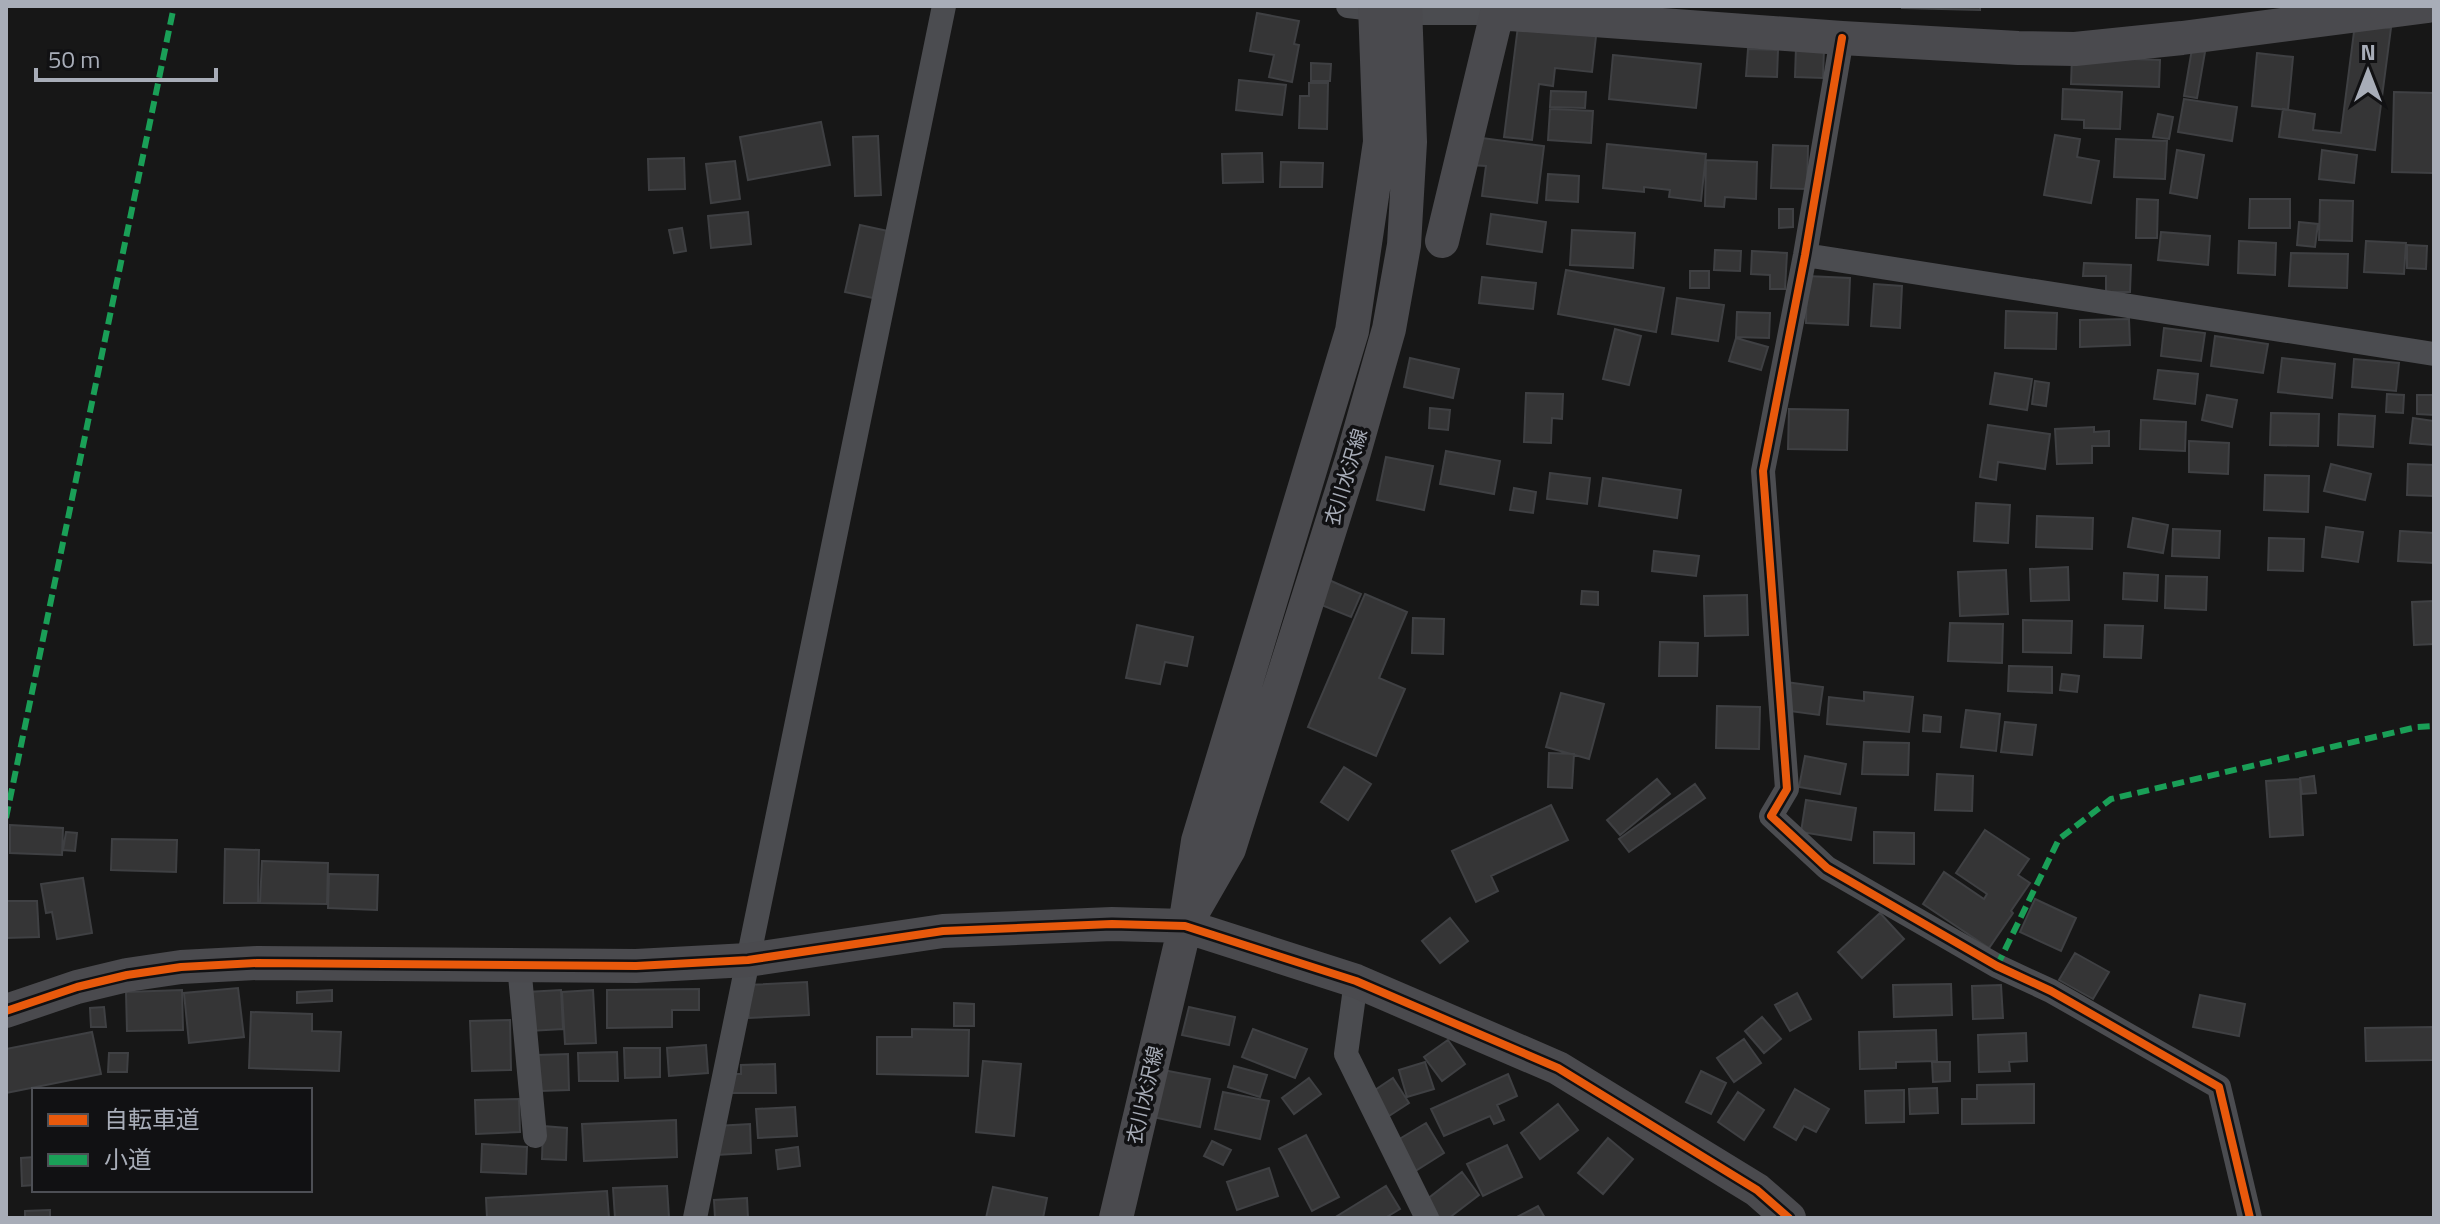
<svg xmlns="http://www.w3.org/2000/svg" width="2440" height="1224" viewBox="0 0 2440 1224" font-family="'Titillium Web','Noto Sans JP',sans-serif">
<style>
.building{fill:#353536;stroke:#3f4043;stroke-width:2}
.lines{fill:none;stroke-linecap:round;stroke-linejoin:round}
.street{stroke:#4b4c50;stroke-width:24}
.secondary{stroke:#4a4a4e;stroke-width:34}
.quiet{stroke:#1a9f57;stroke-width:6;stroke-dasharray:12 6;stroke-linecap:butt}
.cycleway-casing{stroke:#111113;stroke-width:13}
.cycleway{stroke:#e8590c;stroke-width:8}
.labels{text-anchor:middle;stroke-width:7;stroke-linejoin:round;paint-order:stroke}
.street-label{font-size:20px;fill:#a8adb8;stroke:#111113}
</style>
<rect width="100%" height="100%" fill="#171717"/>
<path class="building" d="M1902,6H1980V10L1902,8Z
M1257,13L1299,21L1294,44L1299,45L1292,82L1269,77L1274,55L1250,51Z
M2355,24L2391,28L2375,150L2279,137L2283,109L2315,114L2313,130L2341,133Z
M1518,26L1596,36L1592,72L1555,68L1553,86L1539,84L1532,140L1504,137Z
M1796,47L1824,48L1823,78L1795,77Z
M1748,49L1778,50L1777,77L1746,76Z
M2192,49L2205,52L2197,98L2184,96Z
M2257,53L2293,57L2288,110L2252,106Z
M1613,55L1701,64L1696,108L1609,99Z
M2072,57L2160,60L2159,87L2071,84Z
M1311,63L1331,64L1330,81H1311Z
M1239,80L1286,85L1282,115L1236,110Z
M1309,83H1328L1327,129L1299,128L1300,96H1309Z
M2063,89L2122,92L2120,129L2084,128V120L2062,119Z
M1551,91L1586,92L1585,108L1550,107Z
M2394,92L2434,93L2433,173L2392,172Z
M2184,99L2237,107L2232,141L2178,132Z
M1550,109L1593,111L1591,143L1548,140Z
M2158,114L2173,117L2169,139L2153,137Z
M821,122L830,165L748,180L740,137Z
M2055,135L2080,139L2077,157L2099,161L2091,203L2044,195Z
M878,136L881,195L855,196L853,137Z
M1474,137L1544,146L1537,203L1482,196L1486,166L1471,165Z
M2116,139L2167,141L2165,179L2114,177Z
M1607,144L1706,154L1701,201L1669,197L1670,190L1644,187V192L1603,188Z
M1773,145L1808,146L1807,189L1771,188Z
M2177,150L2204,155L2197,198L2170,193Z
M2322,150L2357,155L2354,183L2319,179Z
M1262,153L1263,182L1223,183L1222,154Z
M684,158L685,189L649,190L648,159Z
M1706,160L1757,162L1756,199L1725,197L1724,207L1705,206Z
M735,161L740,199L711,203L706,164Z
M1281,162L1323,163L1322,187H1280Z
M1548,174L1579,176L1578,202L1546,200Z
M2137,199L2158,200L2157,238H2136Z
M2250,199H2290V228H2249Z
M2320,200L2353,201L2352,241L2319,240Z
M1779,209H1793V227L1779,228Z
M748,212L751,244L711,248L708,216Z
M1491,214L1546,222L1542,252L1487,244Z
M2299,222L2318,224L2315,247L2297,245Z
M860,225L888,231L873,298L845,292Z
M682,228L686,251L674,253L669,230Z
M1572,230L1635,233L1633,268L1570,265Z
M2161,232L2210,236L2208,265L2158,260Z
M2239,241L2276,243L2275,275L2238,273Z
M2366,241L2406,243L2404,274L2364,272Z
M2407,245L2427,246L2426,269L2407,268Z
M1715,250L1741,251L1740,271L1714,270Z
M1752,251L1787,253L1785,289H1770V275L1751,274Z
M2291,253L2348,254L2347,288L2289,286Z
M2084,263L2131,265L2130,292H2106V276H2083Z
M1566,270L1664,288L1656,332L1558,314Z
M1690,271H1709V288H1690Z
M1807,276L1850,278L1848,325L1806,323Z
M1482,277L1536,283L1533,309L1479,303Z
M1874,284L1902,286L1900,328L1871,326Z
M1677,298L1724,305L1718,341L1672,334Z
M2006,311L2057,313L2056,349L2005,348Z
M1737,312L1770,313L1769,338L1736,337Z
M2129,319L2130,345L2080,347V320Z
M2164,328L2205,333L2201,361L2161,356Z
M1615,329L1641,336L1629,385L1603,379Z
M2215,336L2268,344L2263,373L2211,366Z
M1736,338L1768,347L1761,370L1729,361Z
M1410,358L1459,369L1453,398L1404,387Z
M2282,358L2335,364L2332,398L2278,392Z
M2354,359L2399,363L2396,391L2352,387Z
M2158,370L2198,374L2195,404L2154,399Z
M2433,371L2434,415L2417,414V395H2433Z
M1995,373L2032,379L2027,410L1990,404Z
M2035,381L2049,383L2046,406L2032,404Z
M1526,393L1563,394L1562,419L1552,418L1551,443L1524,442Z
M2387,394L2404,395L2403,413L2386,412Z
M2207,395L2237,400L2232,427L2202,420Z
M1430,408L1450,410L1448,430L1429,428Z
M1789,409L1848,410L1847,450L1788,449Z
M2271,413L2319,414L2318,446L2270,445Z
M2339,414L2375,416L2373,447L2338,445Z
M2413,418L2434,421V445L2410,443Z
M2141,420L2186,422L2185,451L2140,449Z
M1988,425L2050,434L2045,469L1998,462L1996,480L1980,477Z
M2094,427V432L2109,431V446H2092V463L2057,464L2055,429Z
M2189,441L2229,443L2228,474L2189,472Z
M1446,451L1500,461L1494,494L1440,484Z
M1386,457L1433,466L1424,510L1377,500Z
M2331,464L2371,474L2365,500L2324,491Z
M2408,464L2434,465V496L2407,495Z
M1550,473L1590,478L1587,504L1547,499Z
M2265,475L2309,476L2308,512L2264,510Z
M1603,478L1681,490L1677,518L1599,506Z
M1514,488L1536,492L1533,513L1510,510Z
M1976,503L2010,505L2008,543L1974,541Z
M2037,516L2093,518L2092,549L2036,547Z
M2133,518L2168,525L2163,553L2128,547Z
M2326,527L2363,532L2358,562L2322,557Z
M2173,529L2220,531L2219,558L2172,556Z
M2400,531L2434,533V563L2398,561Z
M2269,538L2304,539L2303,571L2268,570Z
M1654,551L1699,556L1696,576L1652,571Z
M2068,567L2069,600L2031,601L2030,569Z
M2006,570L2008,614L1960,616L1958,572Z
M2124,573L2158,575L2157,601L2123,599Z
M2166,576L2207,577L2206,610L2165,608Z
M1329,580L1361,594L1351,617L1319,604Z
M1582,591L1598,592V605L1581,604Z
M1365,594L1407,612L1379,678L1405,689L1376,756L1308,727Z
M1747,595L1748,635L1705,636L1704,596Z
M2434,601V644L2414,645L2412,602Z
M1413,618L1444,619L1443,654L1412,653Z
M2023,620L2072,621L2071,653L2023,652Z
M1950,623L2003,624L2002,663L1948,661Z
M1137,625L1193,637L1187,666L1165,662L1160,684L1126,678Z
M2105,625L2143,626L2141,658L2104,657Z
M1660,642L1698,643L1697,676H1659Z
M2009,666L2052,667V693L2008,691Z
M2062,674L2079,676L2077,692L2060,690Z
M1786,682L1823,687L1819,715L1782,710Z
M1864,692L1913,697L1909,732L1827,724L1829,697L1864,701Z
M1561,693L1604,704L1589,759L1546,747Z
M1717,706L1760,707L1759,749L1716,748Z
M1966,710L2000,714L1996,751L1961,747Z
M1924,715L1941,717L1940,732L1923,731Z
M2005,722L2036,725L2032,755L2001,752Z
M1864,742L1909,743L1908,775L1862,774Z
M1549,753L1574,754L1572,788L1548,787Z
M1805,756L1846,764L1840,794L1799,787Z
M1344,767L1371,784L1348,820L1321,802Z
M1937,774L1973,776L1972,811L1935,810Z
M2314,776L2316,793L2302,794L2300,778Z
M1657,779L1670,794L1620,835L1607,820Z
M2300,779L2303,835L2270,837L2266,781Z
M1695,784L1705,798L1629,852L1619,839Z
M1806,800L1856,808L1851,840L1801,832Z
M1551,805L1568,840L1491,876L1498,891L1476,902L1452,851Z
M10,825L63,828L62,855L10,853Z
M1985,830L2029,859L2018,875L2030,883L2011,911L2013,913L1989,948L1923,904L1944,872L1984,899L1987,894L1956,873Z
M66,832L77,833L75,851L63,850Z
M1874,832L1914,833V864L1874,863Z
M112,839L177,840L176,872L111,870Z
M225,849L259,850L258,903H224Z
M262,861L328,863L327,904L260,903Z
M329,874L378,875L377,910L328,908Z
M83,878L92,933L57,939L52,912L46,913L41,884Z
M2035,899L2076,918L2061,951L2020,932Z
M6,901H37L39,937L6,938Z
M1880,913L1904,939L1862,978L1838,952Z
M1450,918L1468,941L1440,963L1422,941Z
M2075,953L2109,972L2093,999L2059,980Z
M807,982L809,1015L749,1018L747,985Z
M1951,984L1952,1015L1894,1017L1893,985Z
M2001,985L2003,1018L1973,1019L1972,986Z
M238,988L244,1037L189,1043L184,993Z
M699,989V1010H672V1027L607,1028V990Z
M182,990L183,1030L127,1031L126,992Z
M332,990V1001L297,1003V992Z
M561,990L563,1029L529,1031L527,992Z
M593,990L596,1043L565,1044L562,992Z
M1797,993L1811,1019L1790,1031L1775,1005Z
M2200,995L2245,1004L2239,1036L2193,1027Z
M954,1003L974,1004V1026H954Z
M104,1007L106,1027H91L90,1008Z
M1189,1007L1235,1017L1229,1045L1182,1035Z
M251,1012L312,1014V1031L341,1032L339,1071L249,1068Z
M1762,1017L1781,1039L1764,1053L1745,1031Z
M510,1020L511,1070L472,1071L470,1021Z
M2433,1027V1060L2366,1061L2365,1028Z
M912,1029L969,1030L968,1076L877,1074V1037H912Z
M1253,1029L1307,1049L1295,1078L1242,1057Z
M1936,1030L1937,1061L1896,1062V1068L1860,1069L1859,1032Z
M92,1032L101,1074L6,1093V1049Z
M2026,1033L2027,1061L2009,1062L2010,1071L1979,1072L1978,1035Z
M1744,1039L1761,1063L1734,1082L1717,1058Z
M1448,1040L1465,1064L1442,1081L1424,1057Z
M706,1045L708,1073L669,1076L667,1048Z
M624,1048H660V1077L625,1078Z
M617,1052L618,1081H579L578,1053Z
M109,1053H128L127,1072H108Z
M568,1054L569,1090L540,1091L538,1055Z
M983,1061L1021,1064L1014,1136L976,1132Z
M1425,1062L1434,1089L1407,1097L1399,1070Z
M1932,1062H1950V1081L1933,1082Z
M775,1064L776,1093H728V1074H741V1065Z
M1234,1066L1267,1075L1260,1097L1228,1087Z
M1158,1069L1210,1079L1200,1127L1148,1116Z
M1701,1071L1726,1083L1711,1114L1686,1102Z
M1508,1074L1517,1096L1497,1105L1504,1120L1494,1124L1490,1116L1444,1136L1431,1109Z
M1309,1078L1321,1094L1294,1114L1282,1098Z
M1393,1078L1409,1103L1386,1118L1369,1094Z
M2034,1084V1123L1962,1124V1099H1977V1085Z
M1937,1088L1938,1113L1910,1114L1909,1089Z
M1795,1089L1829,1109L1816,1132L1804,1126L1796,1140L1774,1127Z
M1904,1090V1122L1866,1123L1865,1091Z
M1223,1092L1269,1101L1260,1139L1215,1129Z
M1738,1092L1764,1110L1744,1140L1718,1122Z
M519,1099L520,1132L476,1134L475,1100Z
M1558,1104L1578,1130L1540,1159L1521,1133Z
M795,1107L797,1136L758,1138L756,1109Z
M676,1120L677,1157L584,1161L582,1124Z
M1426,1123L1444,1153L1409,1175L1391,1144Z
M750,1124L751,1153L716,1155V1126Z
M543,1126L567,1128L566,1160L542,1159Z
M1306,1135L1339,1197L1312,1211L1279,1149Z
M1608,1138L1633,1159L1603,1194L1578,1173Z
M1212,1141L1231,1150L1223,1165L1204,1156Z
M482,1144L527,1147L526,1174L481,1172Z
M1507,1145L1522,1177L1483,1196L1467,1164Z
M798,1147L800,1166L778,1169L776,1150Z
M34,1157V1185L22,1186L21,1158Z
M1269,1168L1278,1196L1237,1210L1227,1182Z
M1462,1172L1479,1195L1449,1218H1440L1426,1200Z
M667,1186L669,1218H615L613,1188Z
M1386,1186L1400,1209L1385,1218H1334Z
M993,1187L1047,1198L1043,1218H986Z
M607,1191L609,1218H487L486,1198Z
M747,1198L748,1218H715L714,1200Z
M1538,1206L1545,1218H1515Z
M50,1210V1218H25V1211Z"/>
<g class="lines">
<path class="street" d="M1348,6L1407,13H1497
M1842,38L1805,255L1763,471L1787,789L1771,816L1827,868L1997,966L2051,991L2219,1087L2250,1218
M1805,255L2434,354
M519,965L535,1136
M1356,981L1346,1054L1427,1218
M695,1218L944,6"/>
<path class="secondary" d="M1497,13L1842,38L2018,48L2075,49L2182,38L2428,6
M1442,241L1497,13L1501,6
M1195,908L1229,849L1353,456L1389,329L1404,245L1410,142L1405,6
M6,1011L77,987L127,975L181,967L257,963L636,966L748,960L943,931L1112,924L1185,926L1356,981L1558,1068L1757,1190L1789,1218
M1116,1218L1185,926L1198,841L1352,331L1380,142L1375,6"/>
<path class="quiet" d="M6,818L174,6
M1997,966L2059,839L2111,799L2417,727L2434,726"/>
<g class="cycleway-casing">
<path id="cycleway" d="M1842,38L1805,255L1763,471L1787,789L1771,816L1827,868L1997,966L2051,991L2219,1087L2250,1218
M6,1011L77,987L127,975L181,967L257,963L636,966L748,960L943,931L1112,924L1185,926L1356,981L1558,1068L1757,1190L1789,1218"/>
</g>
<use href="#cycleway" class="cycleway"/>
</g>
<g class="labels">
<g class="street-label">
<text transform="translate(1346 477) rotate(-73)" y="7">衣川水沢線</text>
<text transform="translate(1145 1095) rotate(-77)" y="7">衣川水沢線</text>
</g>
</g>
<rect width="2440" height="1224" fill="none" stroke="#a8adb8" stroke-width="16"/>
<rect x="32" y="1088" width="280" height="104" fill="#111113" stroke="#4d4f55" stroke-width="2"/>
<rect x="48" y="1114" width="40" height="12" fill="#e8590c" stroke="#4d4f55" stroke-width="2"/>
<text x="104" y="1128" font-size="24" fill="#a8adb8">自転車道</text>
<rect x="48" y="1154" width="40" height="12" fill="#1a9f57" stroke="#4d4f55" stroke-width="2"/>
<text x="104" y="1168" font-size="24" fill="#a8adb8">小道</text>
<g transform="translate(2368 72)" stroke="#111113" stroke-width="6" paint-order="stroke">
<path d="M0-6L14 30L0 20L-14 30Z" fill="#a8adb8"/>
<text y="-12" font-size="22" font-weight="bold" text-anchor="middle" fill="#a8adb8">N</text>
</g>
<path d="M36 68v12h180v-12" fill="none" stroke="#a8adb8" stroke-width="4"/>
<text x="48" y="68" font-size="24" fill="#a8adb8" stroke="#111113" stroke-width="6" paint-order="stroke">50 m</text>
</svg>
